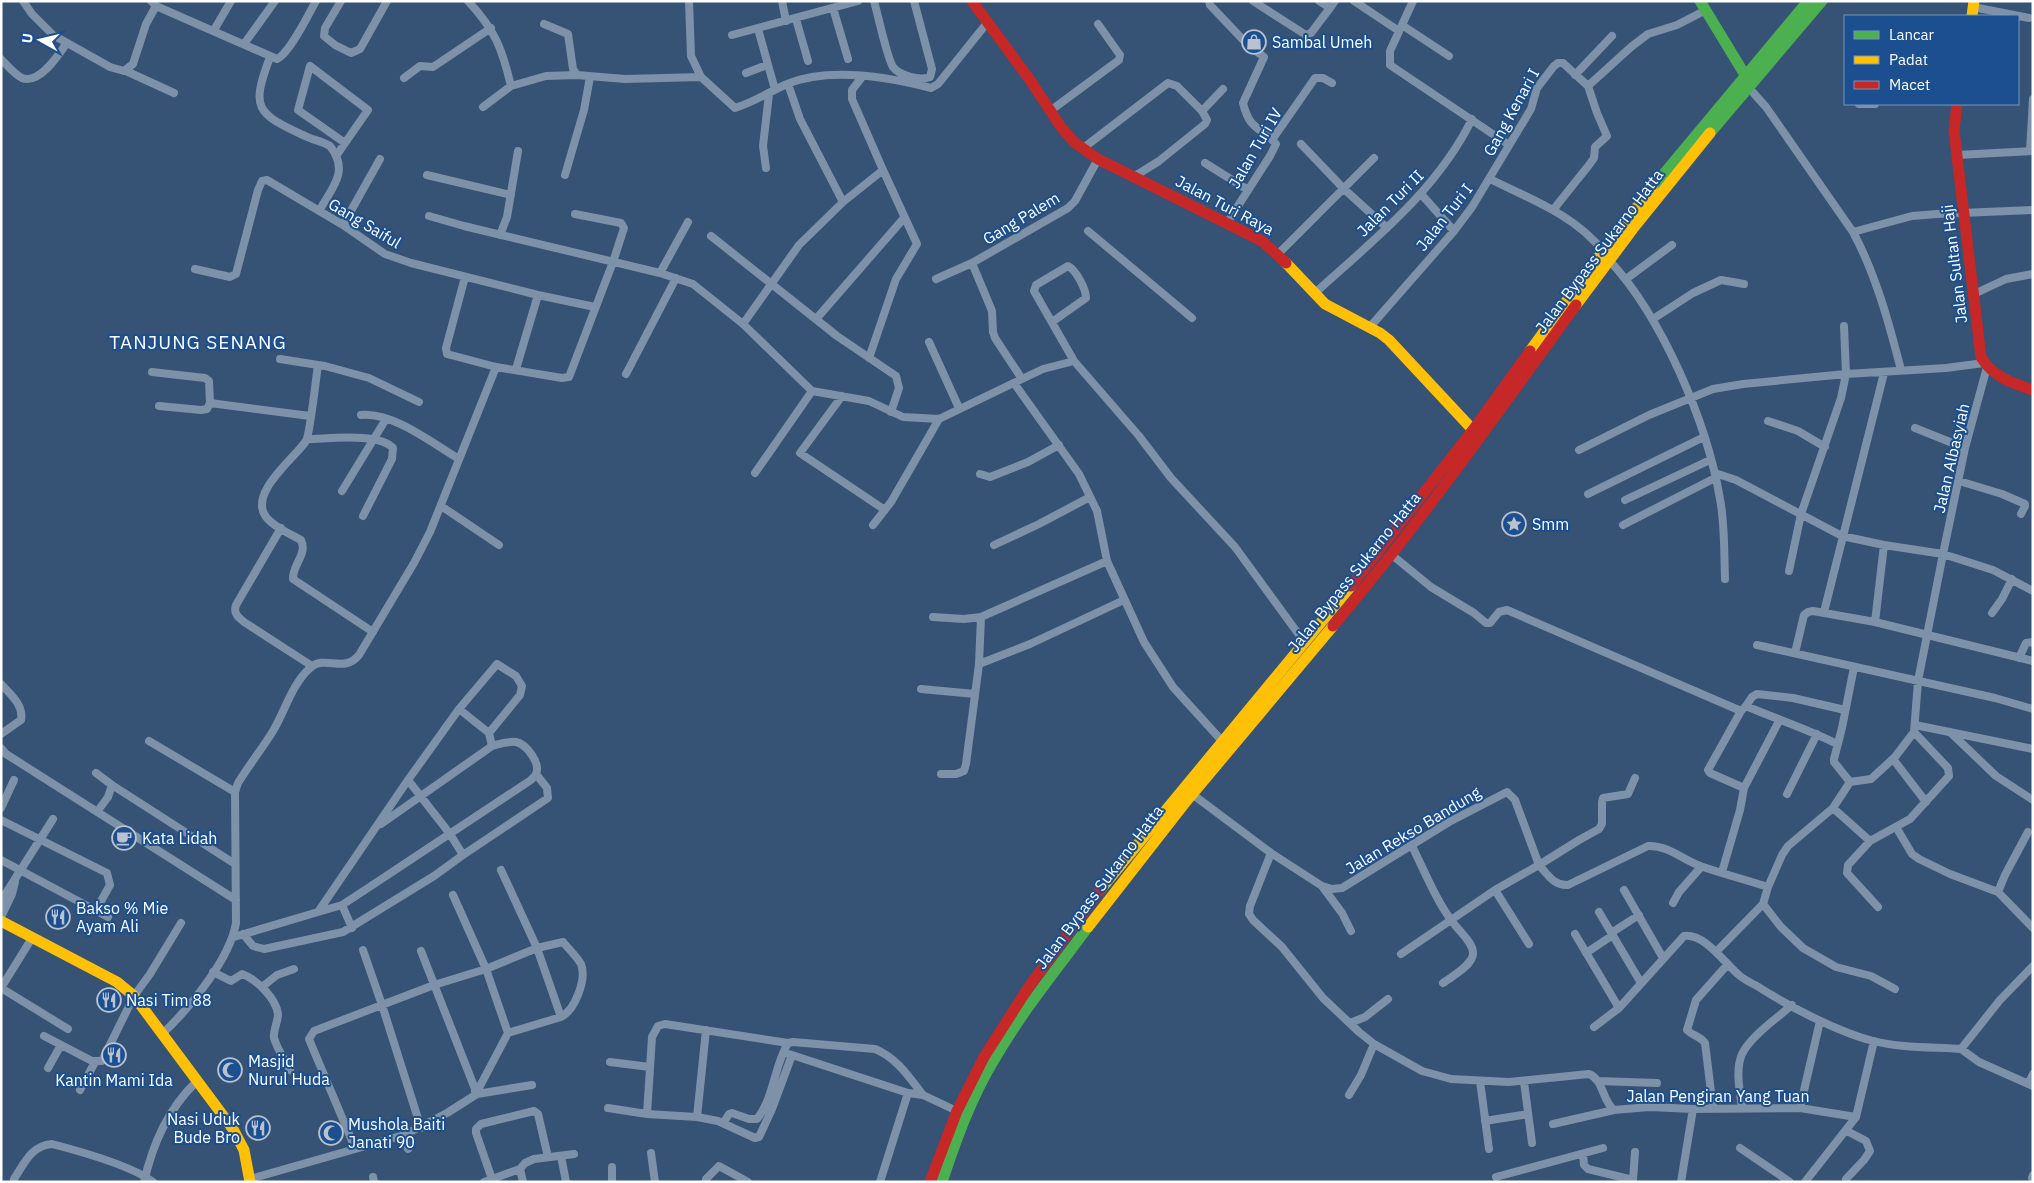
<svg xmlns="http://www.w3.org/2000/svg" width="2034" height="1183" viewBox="0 0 2034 1183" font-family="'IBM Plex Sans',sans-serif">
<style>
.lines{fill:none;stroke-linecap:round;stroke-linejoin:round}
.street{stroke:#7d92a8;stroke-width:8}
.fast{stroke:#4caf50;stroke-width:11}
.slow{stroke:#ffc107;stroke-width:11}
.jam{stroke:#c62828;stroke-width:11}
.labels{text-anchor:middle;stroke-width:4;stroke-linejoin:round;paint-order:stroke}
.poi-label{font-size:16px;fill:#fff;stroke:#1b4f8f;text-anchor:start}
.street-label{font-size:16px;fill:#fff;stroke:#1b4f8f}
.quarter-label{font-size:19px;letter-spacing:1px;fill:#fff;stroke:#1b4f8f}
</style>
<rect width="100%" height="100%" fill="#365274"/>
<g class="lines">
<path class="street" d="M23,1L32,14L53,35L110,67L124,71L133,64L146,24L156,6
M151,1L156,6L277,59C290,53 308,15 316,1
M341,1L325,28L324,36L335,45L351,53L360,49L387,1
M468,1C495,30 502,48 511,86
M689,1L691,56L701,77L735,108C754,102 769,92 787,84C829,67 888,77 931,88L938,84L987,23
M782,1L786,21
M874,1C878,15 887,58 893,67C900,76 920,81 930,77L932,69L914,1
M1209,1L1210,5L1247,44L1264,57L1243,103C1250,132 1261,126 1276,144L1270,156L1227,223
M1253,1L1306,35L1311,33L1330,8
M1319,1L1330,8L1335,1
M1354,1L1399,31
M1413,1L1390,51V65L1509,145
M1973,7L2029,18
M833,8L848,59
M796,19L808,61
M544,24L568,34L573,69L577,75
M1402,25L1449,56
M758,29L774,86
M214,30L231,1
M732,35L858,1
M244,44L275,1
M270,57C251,108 255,113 305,136C313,140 322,141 330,146C350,171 332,188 319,211
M1,59C7,65 14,74 22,78C39,85 58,56 66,44
M126,71L174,93
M746,73L767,65
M1575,75L1612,36
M404,78L420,66L433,67L491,28
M788,84L800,119L843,202
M1749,88L1766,107L1853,232C1876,275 1889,323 1901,370
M1859,104H1875
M483,107L511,86L546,76L577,75L625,79L701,77
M1050,111L1119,60L1120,55L1098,24
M1272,140L1315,78H1323L1332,83
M1301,144L1344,189L1387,228
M1082,149L1168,83L1177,86L1202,111L1223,89
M2030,151L2033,99
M1957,155L2033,151
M336,156L368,110L310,66L298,110L345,143
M1205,163L1248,190
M766,168L763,146L769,94
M427,175L511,195
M565,175L584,110L590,77
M1135,176L1159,161L1205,124L1207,120L1202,111
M1490,179C1530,199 1575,215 1603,251
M1421,194L1454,231
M1553,210L1589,165L1594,158L1595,147L1607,136L1597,113L1588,86
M429,216L464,226L660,273L693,284L743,324L812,391L869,401L903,417L939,419L1022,379L1043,369L1074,361
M343,225L380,159
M1088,231L1192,318
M1853,232L1912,216L1937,214L2033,210
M500,235L507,217L518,151
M711,236L837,336L896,376L899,388L891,412
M1278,254L1374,158
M1609,260C1662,317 1707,422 1720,499C1725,525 1724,552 1725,579
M972,263L992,311L993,332L995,338L1022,379
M195,269L230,277L236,274L258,190L262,181L267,180L343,225L385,254L411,263L538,295L595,307
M660,273L688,222
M465,277L446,348L447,354L496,367L562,378L569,377L613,262L624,228L621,223L575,214
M936,279L972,263L1068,208L1075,201L1098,159
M1626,279L1672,245
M1314,294C1371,242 1437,191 1472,119
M1974,294L2006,279L2033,274
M817,318L904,218
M1653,319L1693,293L1721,280L1744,284
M1052,322L1086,298C1086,289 1076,270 1068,266L1036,285L1034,291L1074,361L1139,436L1171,478L1235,547L1305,643
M743,324L799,245L843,202L883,170L852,99V90L862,77
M1369,328L1454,231L1472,207L1531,109L1537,88L1554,66L1558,63H1563L1588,86L1631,47L1648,34L1677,25L1706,10
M929,342L959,408
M869,358L896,279L917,244L883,170
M280,359L318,365C316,378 310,434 306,441C295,458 248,493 266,517C274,527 290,534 301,540C308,554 292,565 293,579L373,632
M318,365L325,366L369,378L419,402
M516,369L538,295
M152,372L205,378L209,381L210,403L310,416
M626,374L676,278
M1014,383L1079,474L1097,511L1107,561L1144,642L1173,687L1222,741
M842,396L800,453L885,510
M159,406L201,410L207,409L210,403
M361,415C393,412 432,443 459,459
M1768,421L1798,431L1825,447
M1915,428L1965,448
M307,439C327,439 379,432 393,448L392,459L363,516
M1579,450L1649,415L1713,389L1743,384L1846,374L1946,368L1984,363
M755,473L812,391
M1715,473L1736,480L1842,536L1884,545L1943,554L1993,570L2033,591
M980,474L990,477L1028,462L1059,445
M1959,481L2002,494L2025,504V506L2021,514
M342,491L386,419
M1588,494L1704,437
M1625,500L1710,460
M441,506L499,545
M873,525L891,502L939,419
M1623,525L1715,478
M281,528L236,605C233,613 238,617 244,622L312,666
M994,545L1039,524L1090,497
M1392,555L1431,587L1474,613L1486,623H1490L1499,612L1507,610L1741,711L1746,706C1776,719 1808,729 1837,744
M1789,571L1801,514L1841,398L1846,374L1844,326
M1824,612L1884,373
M1992,613L2002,599L2012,579
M933,617L964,619L981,617L1107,561
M1875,622L1884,545
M1757,645L1995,698L2033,709
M1795,653L1804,615L1808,612L1813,611L1875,622L2033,661
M2019,658L2026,643L2033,642
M979,664L1030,644L1124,600
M1,684C10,694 24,705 21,720L1,734
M921,689L975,694
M1746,706L1752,697L1757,694L1793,698L1845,710
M1741,711L1708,770L1710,773L1744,788
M1915,725L2033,749
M1950,732L1996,776L2033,800
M149,741L235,792
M1,748L6,754L236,900
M1893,759L1926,802
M96,773L112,785L108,797L97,812
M941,774H956L964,771L966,764L979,664L981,617
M408,780L450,834L463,855L548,798L547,788L536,774
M1850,782L1834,762V759L1842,728L1854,667
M112,785L235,864
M1192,794L1271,853L1322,886L1332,889L1342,888L1449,822L1507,792L1515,800L1539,865L1579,840L1599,829L1602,824V802L1603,798L1628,794L1635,778
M1787,794L1817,734
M1,808L14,780
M1833,808L1870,841
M1,820L107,873L110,885L96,910
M381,824L492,746L489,733L459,709
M1896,827L1912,854L1919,859L1950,874L1998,892L2033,928
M1412,846C1424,870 1438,905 1455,925C1461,933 1474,944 1473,954C1472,966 1451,977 1443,983
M1271,853L1250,906L1249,914L1253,920L1282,947L1323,998L1359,1032L1374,1044L1422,1071L1451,1079L1509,1082L1589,1074C1604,1080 1602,1101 1614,1110L1649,1107L1693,1109L1800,1108L1856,1117
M1,860L108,917
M501,870L537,948L561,1017
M1722,872L1740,810L1744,788L1779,721
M1322,886L1342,913L1351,931
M1495,890L1529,944
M1624,890L1663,958
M1998,892L2005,875L2028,832
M453,895L486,969L508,1033
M1,901L53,819
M1673,903L1679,892L1701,867
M1763,904L1781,927L1803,948L1836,967L1871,976L1895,989
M342,905L352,928
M1878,907L1847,873L1848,865L1870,841L1910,819L1949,776L1948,768L1914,732
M318,912L342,905L368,888L531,780C532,778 535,777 536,774C541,763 526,744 516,742C507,741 499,744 492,746
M1599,912L1641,983
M1,917L12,894L15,882
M1611,933L1639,915
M243,934L253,946L264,949L343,932L434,876L463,855
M1575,934L1619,1008
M234,937L318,912L408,780L459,709L497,664L516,676L522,686L520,695L489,733
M32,938L1,988L68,1029
M363,950L382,1005L421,1128
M421,951L477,1094
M1716,952L1763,904L1768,887L1782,855L1788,846L1833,808L1850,782L1871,779L1895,757L1914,732L1918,681L1943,554L1965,448L1987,367
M1586,953L1613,935
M1401,954L1495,890L1539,865C1548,875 1554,886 1568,885L1648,846C1669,845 1684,861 1703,867C1724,874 1746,880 1768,887
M213,972L231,981L242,974C256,979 276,998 278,1014C278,1022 273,1030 274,1038C277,1049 285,1060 290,1070
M262,987L277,975L294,969
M1350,1023L1365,1017L1388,999
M1594,1027L1619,1008L1684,936C1705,933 1725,964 1740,976C1745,980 1751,983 1757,986C1788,1006 1838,1032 1873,1041C1901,1048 1932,1047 1961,1049L2000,1000L2033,966
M162,1034C189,1009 230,959 236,923L235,792L238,783C249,765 262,749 273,731C285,711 292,684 310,668C325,654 344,674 359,655L414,563L430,532L496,367
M44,1036L92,1061H102L134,996L150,974L181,923
M1961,1049L1979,1062L2033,1086
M789,1054L908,1093L923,1095L959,1112
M610,1062L650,1067
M48,1068L61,1045
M1480,1081L1489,1149
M1598,1081L1657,1083
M1524,1082L1532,1143
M2028,1084L2033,1074
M80,1090L95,1062
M1349,1095L1361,1075L1374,1044
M608,1108L647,1114L697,1117L718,1121L755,1138L759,1137L772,1109L792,1055
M1713,1108L1705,1043C1700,1036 1693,1036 1687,1030L1696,1000L1728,964
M1742,1108C1740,1092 1735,1070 1742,1054C1750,1037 1777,1018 1792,1005
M1800,1108L1820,1021
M647,1114L652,1037L658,1026L665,1024L788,1043
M697,1117L706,1030
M1485,1121L1528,1114
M724,1122L729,1114L732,1113L749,1119H757C774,1098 774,1066 788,1043L793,1042L875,1049C897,1058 909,1077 923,1095
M1553,1124L1614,1110
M404,1135L408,1149
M355,1148L311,1044L309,1039L314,1031L434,985L486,969L537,948L563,942C568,948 578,958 581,964C587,979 575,1010 561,1017L508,1033L479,1088L475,1091
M1740,1148L1790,1182
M651,1153L655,1182
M1583,1154L1584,1165L1588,1169L1633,1180L1635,1152
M561,1156L566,1182
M520,1169L523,1182
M373,1177L374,1182
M1496,1177L1603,1148
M2032,1178L2033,1175
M14,1179C25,1162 31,1146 52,1144C79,1151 132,1166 153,1182
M250,1179L404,1135L447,1113L477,1094L532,1085
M492,1179L476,1133V1129L481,1124L534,1111L538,1114L548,1157
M1846,1179L1864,1160L1870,1151L1866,1141L1847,1131
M144,1182C153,1143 168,1109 197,1081
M484,1182L520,1169L525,1163L534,1159L574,1154
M612,1182V1167
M706,1182V1179L719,1166L748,1182
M880,1182L908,1093
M1681,1182L1693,1109
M1805,1182L1856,1117L1874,1041"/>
<path class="fast" d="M1700,1L1745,75
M1710,133L1822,1
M1652,188L1808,1
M942,1182C956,1140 971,1098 994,1060C1021,1013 1056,970 1088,927"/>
<path class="slow" d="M1972,16L1974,1
M1286,263L1325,304L1380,333L1389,340L1473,430
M1576,305L1635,226L1710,133
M1530,351L1603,251L1652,188
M1100,890L1351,586
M1,921L117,982L134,996L233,1129L244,1150L250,1182
M1088,927L1184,804L1333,626"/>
<path class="jam" d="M972,1L1030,80L1061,127L1074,142L1098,159L1262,241L1286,263
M1957,104L1954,131L1981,357C1993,377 2012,383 2033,390
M1351,586L1473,430L1530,351
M1333,626C1420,523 1497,414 1576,305
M930,1182L957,1111L984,1057L1028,988L1100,890"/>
</g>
<defs>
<g id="shop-ring" transform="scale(1.25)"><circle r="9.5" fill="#1b4f8f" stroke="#b9c2ce" stroke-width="1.5"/><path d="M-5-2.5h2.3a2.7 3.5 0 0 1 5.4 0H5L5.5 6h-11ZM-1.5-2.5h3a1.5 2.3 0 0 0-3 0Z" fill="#b9c2ce"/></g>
<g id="sight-ring" transform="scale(1.25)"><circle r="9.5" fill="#1b4f8f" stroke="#b9c2ce" stroke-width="1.5"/><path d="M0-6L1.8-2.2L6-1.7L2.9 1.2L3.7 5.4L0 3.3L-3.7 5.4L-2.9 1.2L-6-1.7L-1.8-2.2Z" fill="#b9c2ce"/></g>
<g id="cafe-ring" transform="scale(1.25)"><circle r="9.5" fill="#1b4f8f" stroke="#b9c2ce" stroke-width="1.5"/><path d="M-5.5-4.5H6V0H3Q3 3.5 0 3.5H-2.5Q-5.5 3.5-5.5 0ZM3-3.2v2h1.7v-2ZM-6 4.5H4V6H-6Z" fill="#b9c2ce"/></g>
<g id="restaurant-ring" transform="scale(1.25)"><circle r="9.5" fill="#1b4f8f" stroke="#b9c2ce" stroke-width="1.5"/><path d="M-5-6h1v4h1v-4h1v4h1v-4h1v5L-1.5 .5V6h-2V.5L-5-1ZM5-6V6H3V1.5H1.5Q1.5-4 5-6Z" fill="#b9c2ce"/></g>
<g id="mosque-ring" transform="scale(1.25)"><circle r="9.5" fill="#1b4f8f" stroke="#b9c2ce" stroke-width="1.5"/><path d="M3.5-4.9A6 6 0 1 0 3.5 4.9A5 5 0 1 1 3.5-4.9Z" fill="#b9c2ce"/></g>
</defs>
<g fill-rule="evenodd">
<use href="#shop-ring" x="1254" y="42"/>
<use href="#sight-ring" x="1514" y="524"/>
<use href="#cafe-ring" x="124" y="838"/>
<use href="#restaurant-ring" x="58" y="917"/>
<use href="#restaurant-ring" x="109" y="1000"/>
<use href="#restaurant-ring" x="114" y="1055"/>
<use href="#mosque-ring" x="230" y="1070"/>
<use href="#restaurant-ring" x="258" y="1128"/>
<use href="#mosque-ring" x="331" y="1133"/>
</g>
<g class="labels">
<g class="poi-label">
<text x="1272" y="48">Sambal Umeh</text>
<text x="1532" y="530">Smm</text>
<text x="142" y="844">Kata Lidah</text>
<text x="76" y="914">Bakso % Mie<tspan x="76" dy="18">Ayam Ali</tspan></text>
<text x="126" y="1006">Nasi Tim 88</text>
<text x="248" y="1067">Masjid<tspan x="248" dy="18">Nurul Huda</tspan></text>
<text x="114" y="1086" text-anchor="middle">Kantin Mami Ida</text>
<text x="240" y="1125" text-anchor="end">Nasi Uduk<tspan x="240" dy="18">Bude Bro</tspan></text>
<text x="348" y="1130">Mushola Baiti<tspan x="348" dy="18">Janati 90</tspan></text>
</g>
<g class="street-label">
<text transform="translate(1511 112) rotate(-61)" y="6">Gang Kenari I</text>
<text transform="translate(1255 148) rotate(-60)" y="6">Jalan Turi IV</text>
<text transform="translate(1390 203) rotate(-45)" y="6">Jalan Turi II</text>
<text transform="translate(1225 205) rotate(28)" y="6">Jalan Turi Raya</text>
<text transform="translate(1444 217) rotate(-52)" y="6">Jalan Turi I</text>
<text transform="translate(1021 218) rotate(-31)" y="6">Gang Palem</text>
<text transform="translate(365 223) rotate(31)" y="6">Gang Saiful</text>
<text transform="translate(1599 251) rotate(-53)" y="6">Jalan Bypass Sukarno Hatta</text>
<text transform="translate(1954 264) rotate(-97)" y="6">Jalan Sultan Haji</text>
<text transform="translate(1951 458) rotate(-77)" y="6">Jalan Albasyiah</text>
<text transform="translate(1354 572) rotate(-51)" y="6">Jalan Bypass Sukarno Hatta</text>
<text transform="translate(1413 830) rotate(-31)" y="6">Jalan Rekso Bandung</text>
<text transform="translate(1099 887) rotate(-53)" y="6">Jalan Bypass Sukarno Hatta</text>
<text x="1718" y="1102">Jalan Pengiran Yang Tuan</text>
</g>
<g class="quarter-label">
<text x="198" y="349">TANJUNG SENANG</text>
</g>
</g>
<rect width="2034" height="1183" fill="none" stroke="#ffffff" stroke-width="5"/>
<rect x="1844" y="15" width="175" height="90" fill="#1b4f8f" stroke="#7695bc"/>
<rect x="1854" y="31" width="25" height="8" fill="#4caf50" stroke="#7695bc"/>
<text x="1889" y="40" font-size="15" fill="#ffffff">Lancar</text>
<rect x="1854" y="56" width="25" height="8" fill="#ffc107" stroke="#7695bc"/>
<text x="1889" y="65" font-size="15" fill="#ffffff">Padat</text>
<rect x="1854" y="81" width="25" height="8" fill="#c62828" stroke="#7695bc"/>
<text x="1889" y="90" font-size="15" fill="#ffffff">Macet</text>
<g transform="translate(40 40) rotate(278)" stroke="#1b4f8f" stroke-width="4" paint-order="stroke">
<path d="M0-4L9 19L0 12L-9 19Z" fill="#ffffff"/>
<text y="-8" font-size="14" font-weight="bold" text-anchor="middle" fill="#ffffff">U</text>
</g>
</svg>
